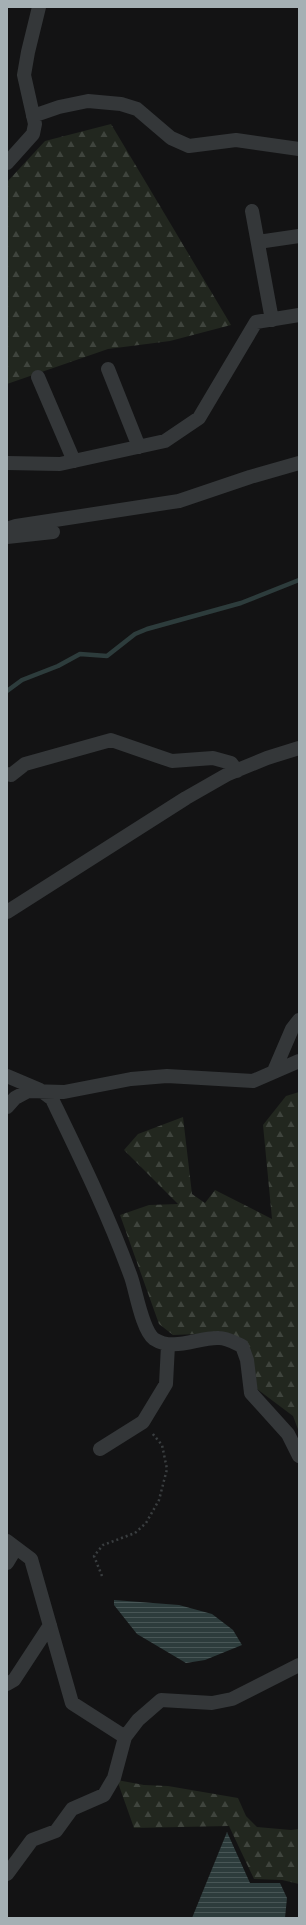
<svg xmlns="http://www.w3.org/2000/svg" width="306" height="1925" viewBox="0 0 306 1925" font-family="Raleway,sans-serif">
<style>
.forest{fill:url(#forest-firs)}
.water{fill:url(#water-rules)}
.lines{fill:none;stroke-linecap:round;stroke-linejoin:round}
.stream{stroke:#2d3c3c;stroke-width:4.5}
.path{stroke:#3a3e40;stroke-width:2.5;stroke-dasharray:2 3;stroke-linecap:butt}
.minor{stroke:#343739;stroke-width:14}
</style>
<defs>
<pattern id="forest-firs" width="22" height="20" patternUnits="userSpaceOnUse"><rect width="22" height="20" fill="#22271f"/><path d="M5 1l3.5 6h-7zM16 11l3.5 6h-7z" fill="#3f443d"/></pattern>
<pattern id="water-rules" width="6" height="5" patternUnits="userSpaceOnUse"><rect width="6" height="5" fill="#2d3c3c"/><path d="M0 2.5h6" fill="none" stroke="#485656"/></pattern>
</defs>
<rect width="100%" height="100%" fill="#131314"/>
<path class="forest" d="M111,124L231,325L170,341L108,349L7,384V182L45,141Z
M299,1092V1432L293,1416L257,1389L248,1343L226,1333L173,1335L159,1324L120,1215L149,1205L178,1204L124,1150L138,1134L183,1117L192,1194L205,1203L215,1190L272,1219L263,1125L286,1096Z
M117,1780L144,1785L168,1786L238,1798L246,1816L257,1827L291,1830L299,1829V1884L282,1880L254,1879L229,1826L134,1828Z"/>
<path class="water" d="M114,1600L179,1605L212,1614L233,1630L242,1645L205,1660L186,1663L137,1634L114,1605Z
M227,1832L250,1883H280L287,1898L285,1918H192Z"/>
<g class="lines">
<path class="stream" d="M7,691L22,680L58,666L80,654L107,656L135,634L147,629L241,603L299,580"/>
<path class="path" d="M102,1576L94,1556L103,1545L135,1533L146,1523L159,1500L167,1469L162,1445L152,1433"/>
<path class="minor" d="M33,116L59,107L88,101L121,104L137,109L171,138L189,146L236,140L299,149
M7,163L33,134L35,124L24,75L28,52L39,7
M252,211L272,320
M258,242L299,236
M108,369L139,447
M38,377L74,461
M7,463L60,464L165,441L199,418L256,322L299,315
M7,529L16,526L179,501L250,477L299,463
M7,537L53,532
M7,774L11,775L25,764L111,740L172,761L213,758L231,763L237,771
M7,912L186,798L228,774L267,758L299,748
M274,1071L292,1029L299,1020
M7,1076L40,1090L52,1099C80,1157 109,1216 131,1277C136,1291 142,1330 154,1339C174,1352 198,1337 219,1338C227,1338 235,1343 242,1346L247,1360L251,1393L288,1434L299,1456
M7,1107L15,1098L28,1091L64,1092L131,1079L167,1076L253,1081L299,1061
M100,1449L143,1422L166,1384L168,1345
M7,1541L31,1559L72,1703L125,1737
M7,1563L16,1548
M7,1684L14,1680L50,1625
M7,1874L32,1840L56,1831L72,1809L104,1795L114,1778L125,1737L138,1720L161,1700L212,1703L232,1699L299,1665"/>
</g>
<rect width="306" height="1925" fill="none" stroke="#a5b0b4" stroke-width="16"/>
</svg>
